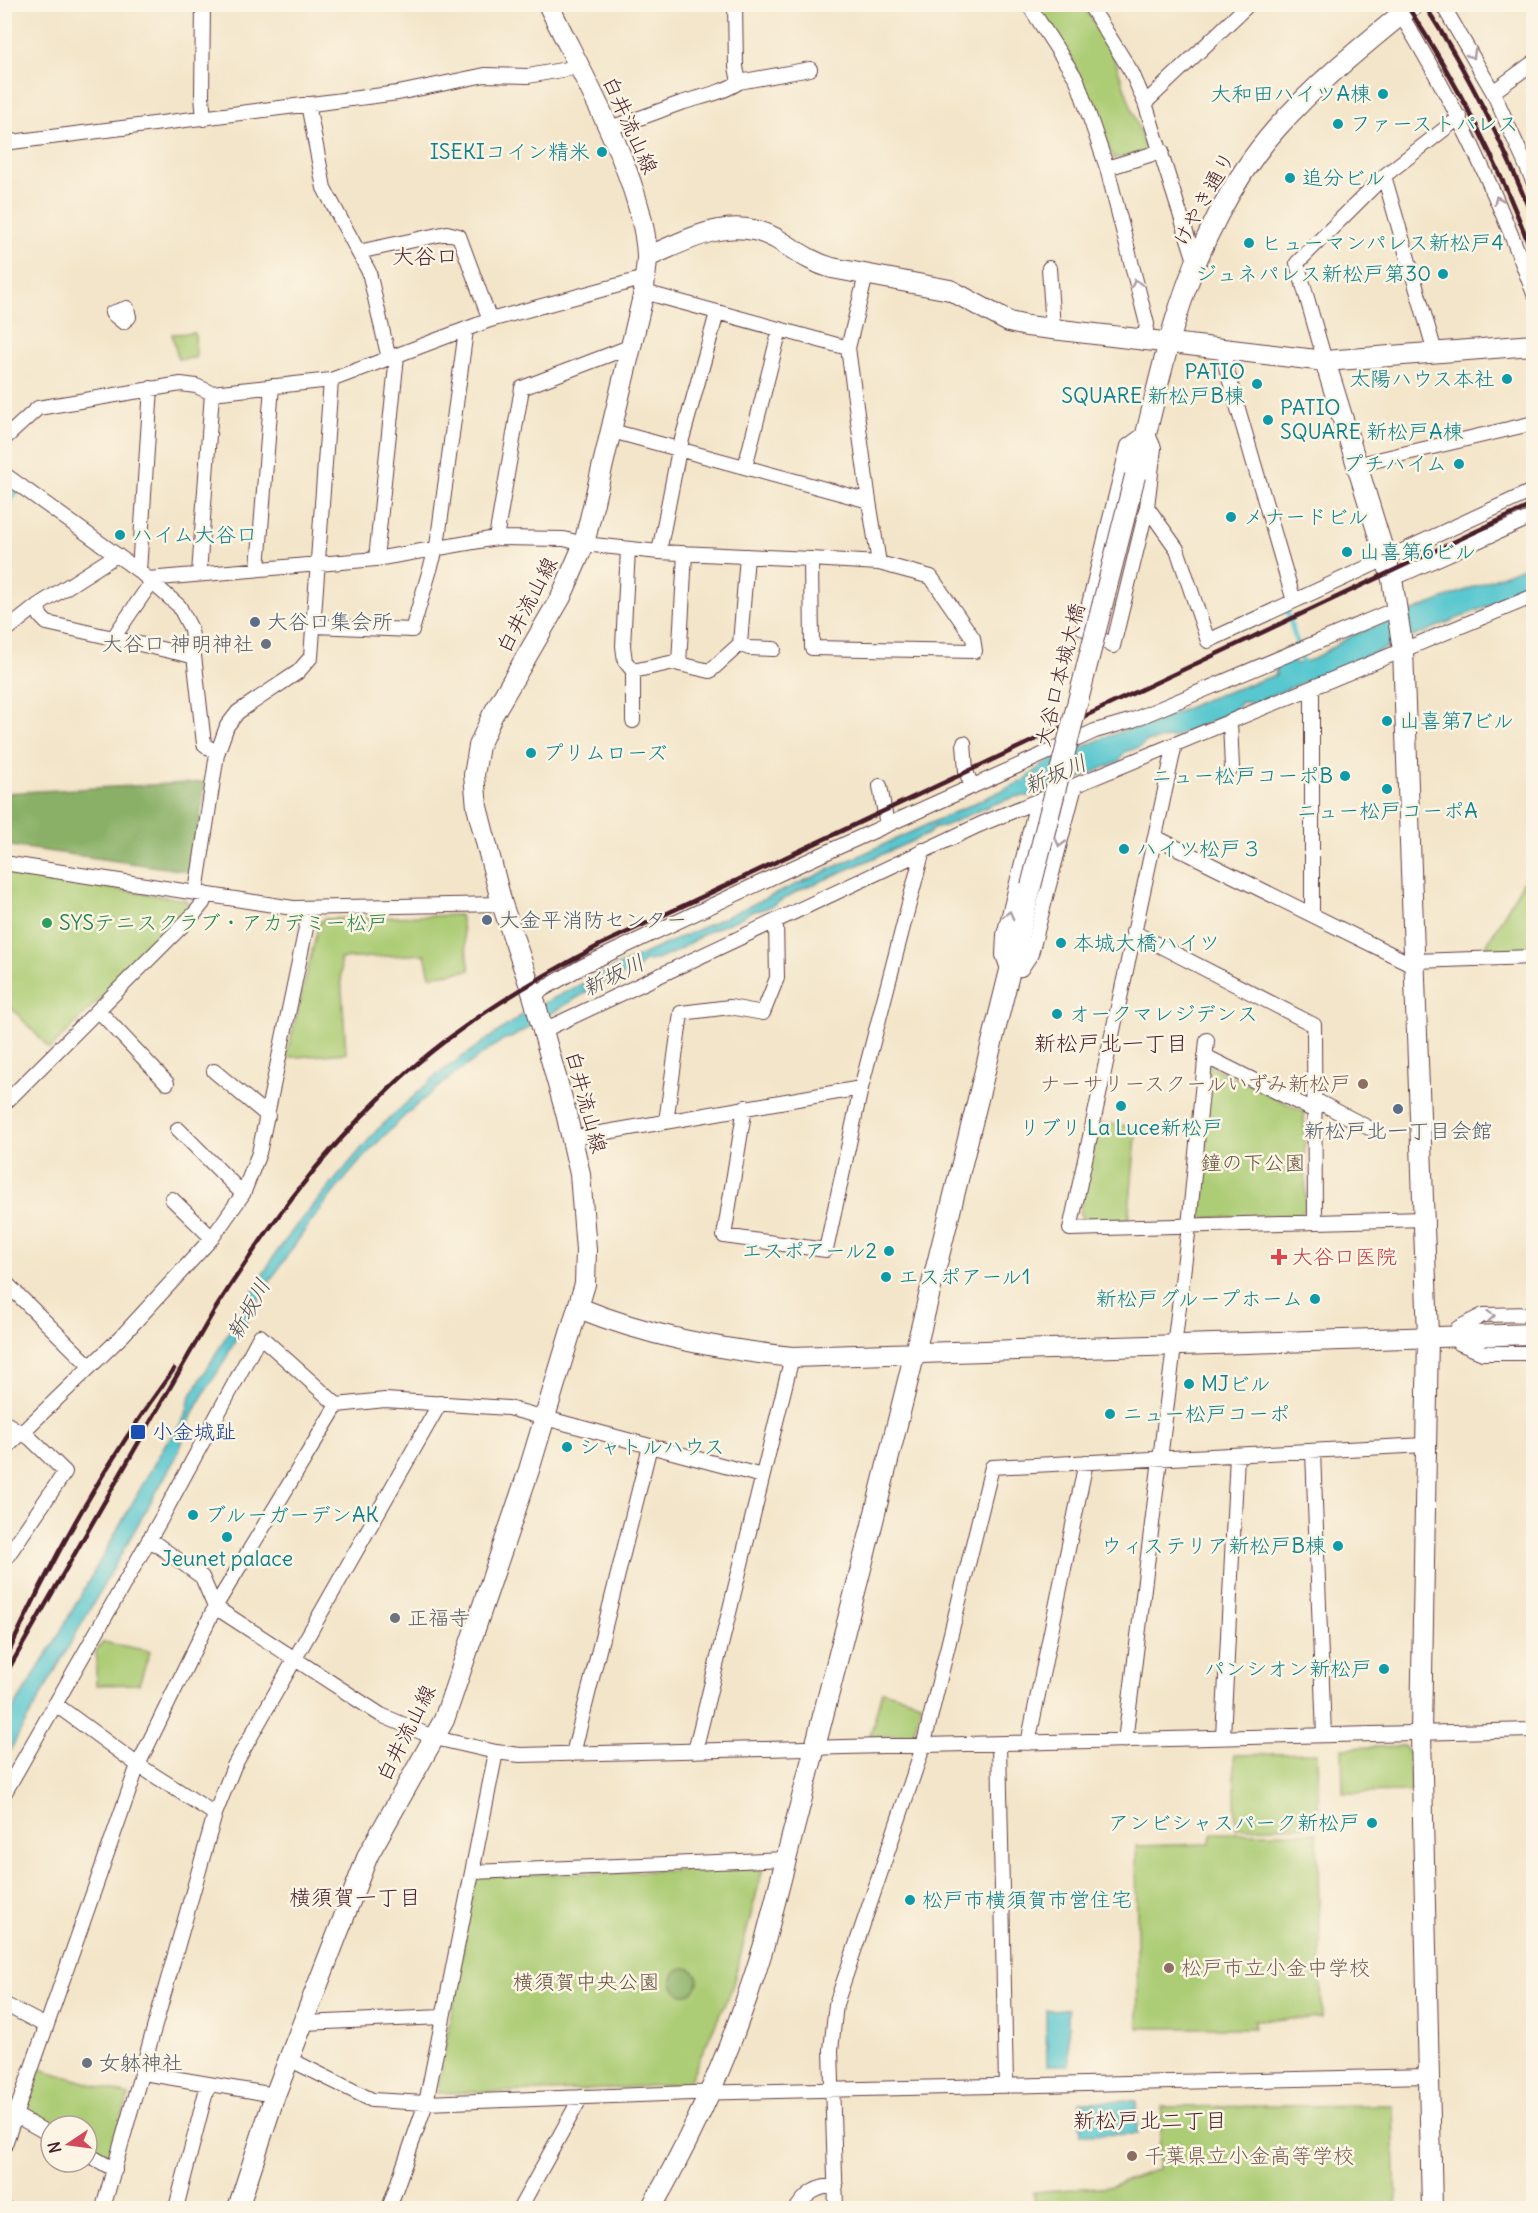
<svg xmlns="http://www.w3.org/2000/svg" width="1538" height="2213" viewBox="0 0 1538 2213" font-family="Delius,'Klee One',sans-serif">
<style>
.green{fill:#accc74;stroke:#7b7650;stroke-width:1.5}
.forest{fill:#89b066;stroke:#6a6848;stroke-width:1.5}
.water{fill:#59c7cf;stroke:#52737d;stroke-width:1.5}
.lines{fill:none;stroke-linecap:round;stroke-linejoin:round}
.stream{stroke:#59c7cf;stroke-width:4.5}
.street-casing{stroke:#633d43;stroke-width:16}
.secondary-casing{stroke:#633d43;stroke-width:22}
.street{stroke:#fff;stroke-width:14}
.secondary{stroke:#fff;stroke-width:20}
.rail{stroke:#4a1f2b;stroke-width:4.5}
.secondary-bridge-casing{stroke:#633d43;stroke-width:22;stroke-linecap:butt}
.secondary-bridge{stroke:#fff;stroke-width:20}
.oneway{stroke:#ae9aa0}
.culture-dot{fill:#0f9aa8;stroke:#fcf5e5;stroke-width:2}
.service-dot{fill:#5c6f8a;stroke:#fcf5e5;stroke-width:2}
.worship-dot{fill:#6b7280;stroke:#fcf5e5;stroke-width:2}
.leisure-dot{fill:#2e9e5b;stroke:#fcf5e5;stroke-width:2}
.education-dot{fill:#8d6e63;stroke:#fcf5e5;stroke-width:2}
.health-dot{fill:#e0444e;stroke:#fcf5e5;stroke-width:2}
.transit-dot{fill:#1a4fb4;stroke:#fcf5e5;stroke-width:2}
.labels{text-anchor:middle;stroke-width:5;stroke-linejoin:round;paint-order:stroke}
.culture-label{font-size:21px;fill:#0d838f;stroke:#fcf5e5;text-anchor:start}
.street-label{font-size:21px;fill:#4a1f2b;stroke:#fcf5e5}
.service-label{font-size:21px;fill:#4e5e75;stroke:#fcf5e5;text-anchor:start}
.worship-label{font-size:21px;fill:#5b616d;stroke:#fcf5e5;text-anchor:start}
.leisure-label{font-size:21px;fill:#27864d;stroke:#fcf5e5;text-anchor:start}
.education-label{font-size:21px;fill:#785e54;stroke:#fcf5e5;text-anchor:start}
.park-label{font-size:21px;fill:#675341;stroke:#fcf5e5}
.health-label{font-size:21px;fill:#be3a42;stroke:#fcf5e5;text-anchor:start}
.transit-label{font-size:21px;fill:#164399;stroke:#fcf5e5;text-anchor:start}
.neighbourhood-label{font-size:22px;fill:#4a1f2b;stroke:#fcf5e5}
.water-label{font-size:22px;font-style:italic;fill:#4e515c;stroke:#fcf5e5}
</style>
<rect width="100%" height="100%" fill="#fcf5e5"/>
<filter id="ink" filterUnits="userSpaceOnUse"><feTurbulence type="fractalNoise" baseFrequency=".0167" numOctaves="2"/><feDisplacementMap in="SourceGraphic" scale="12" xChannelSelector="R" yChannelSelector="G"/><feConvolveMatrix kernelMatrix="1 2 1 2 8 2 1 2 1" color-interpolation-filters="sRGB"/></filter>
<filter id="wash" filterUnits="userSpaceOnUse"><feTurbulence type="fractalNoise" baseFrequency=".008" numOctaves="4" result="noise"/><feDisplacementMap in="SourceGraphic" scale="24" xChannelSelector="R" yChannelSelector="G"/><feGaussianBlur stdDeviation="1.35" result="paint"/><feColorMatrix in="noise" values="0 0 0 0 0 0 0 0 0 0 0 0 0 0 0 0 0 1.4 0 .05"/><feComposite in="paint" operator="in"/></filter>
<g filter="url(#wash)">
<rect width="100%" height="100%" fill="#f3e5c9"/>
<path class="green" d="M1036,5H1082L1110,46L1147,152L1114,159L1072,60Z
M195,333L196,358L178,359L172,334Z
M1533,865V952L1488,953L1487,944Z
M4,872L186,900L189,909L50,1049L5,1001Z
M460,915L470,970L430,976L425,954L340,959L346,1053L286,1058L319,923L324,919Z
M1209,1065L1304,1112L1306,1208L1300,1215L1202,1218L1197,1211Z
M1099,1123L1137,1127L1128,1223L1084,1222L1079,1212Z
M103,1642L150,1651L139,1684L96,1685V1651Z
M882,1691L922,1702L913,1735L870,1736Z
M1404,1746L1410,1754L1411,1792L1343,1793L1342,1748Z
M1317,1753L1319,1826L1236,1828L1234,1755Z
M1213,1833H1317L1322,2018L1254,2020V2028H1138L1136,1846L1210,1844Z
M763,1868L732,1988L688,2084L586,2090L437,2093L476,1876Z
M40,2069L129,2095L110,2155L103,2156L87,2147V2126L51,2127L27,2114L26,2108Z
M1393,2105L1396,2208H1035L1034,2192L1111,2186L1158,2169L1162,2107Z"/>
<path class="forest" d="M205,782L193,872L5,845L4,793Z
M672 1981a13 13 0 1 1 26 0a13 13 0 1 1-26 0Z"/>
<path class="water" d="M1533,563V587L1254,703L1241,702L1234,712L1174,737L1145,742L1140,747L1124,752L1120,761L1039,795L1015,797L991,805L942,827H935L928,834L817,883C794,888 774,911 751,911C738,923 719,924 704,934C687,944 665,962 644,961L637,969L588,991L511,1038L504,1039C467,1065 429,1092 396,1124C331,1186 270,1274 228,1354C218,1374 203,1392 193,1413C186,1428 183,1444 175,1459L5,1759V1722L54,1643L166,1443C176,1432 189,1415 189,1399L274,1256L296,1226L378,1129L438,1074L525,1013L609,970L1023,781L1047,762L1106,737L1142,724H1152L1207,699L1276,675L1275,652H1282L1296,664L1314,659L1351,636Z
M1068,2009L1069,2065H1047L1046,2010Z
M1136,2101L1137,2134L1081,2135L1080,2102Z"/>
<g class="lines">
<path class="stream" d="M4,508L18,490
M1287,610L1304,668"/>
</g>
</g>
<g filter="url(#ink)">
<g class="lines">
<g class="street-casing">
<path id="street" d="M203,4L202,96L204,119
M1028,4L1077,80L1107,168L1147,324L1144,340
M1089,4L1132,73L1145,103L1196,264
M1394,4C1453,97 1496,191 1534,294
M1442,4L1493,92L1534,183
M739,82L810,69
M1493,92L1534,62
M1145,103L1249,4
M308,104L324,188L369,272L389,359
M607,128C632,122 653,113 678,104C698,97 721,94 739,82L736,67L735,4
M4,143L398,93L485,75L528,76L578,67
M1107,168L1162,151
M358,252L447,233L459,236L490,320
M1049,268L1053,329
M644,292L848,348L869,501
M127,308L129,317L123,322L112,313Z
M848,348L866,275
M1226,351L1225,364L1294,601
M1435,352L1384,176L1460,117
M1325,361L1297,263L1384,176
M612,431L869,501L879,563L811,559
M1147,432L1154,448L1147,507L1113,646L1083,628L1128,446Z
M4,439L38,408L181,384L196,386L212,393L331,380L490,320L645,278
M1356,465L1534,423
M745,467L780,329
M4,474L139,571L179,606L191,629L204,744L217,754
M1147,507L1177,549L1208,641L1534,490
M496,538L522,388L632,346
M628,549L623,646L625,661L633,671L679,661
M659,552L679,450L717,313
M685,553L679,664L710,671L740,644L747,556
M376,559L397,356
M258,568L272,386
M139,571L151,388
M199,574L212,393
M148,579L376,559L496,538L564,539L584,544L659,552L811,559L812,648L975,651L973,638L931,577L879,563
M1392,579L1534,516
M37,606L41,617L47,623L192,656
M314,626L412,630L437,546L466,330
M4,632L37,606L115,556
M113,638L151,583
M740,644L749,648L774,649
M1312,689V913
M633,721V671
M1230,722L1232,768
M964,743L966,771L972,787
M1175,744L1070,1229L1424,1219
M880,786L887,825
M1037,802L1004,935L1003,955L1009,972L1021,969L1031,954L1075,786
M1155,837L1415,966
M4,863L293,908L502,904
M196,892L217,754L227,726L238,712L298,672L311,657L331,380
M1133,932L1314,1025L1315,1222
M1415,961L1534,957
M533,995L583,966L781,873L1095,731L1133,720L1398,608
M98,1010L167,1083
M542,1031L979,825L1534,596
M1205,1056L1315,1111
M214,1071L268,1116
M1315,1100L1369,1128
M4,1104L195,913L203,903L205,894
M745,1107L724,1236L826,1250L861,1088L923,850
M666,1122L681,1013L730,1007L763,1013L777,978L776,921
M178,1129L243,1194
M572,1138L861,1088
M172,1199L212,1238
M4,1281L89,1365
M1534,1314L1483,1315L1458,1328L1459,1343L1483,1353H1534
M4,1422L30,1438L65,1472L4,1561
M4,1450L122,1336L212,1238L243,1194L259,1153L310,909
M1313,1452L1324,1735
M149,1539L202,1577L215,1607L381,1715L435,1738L496,1752L520,1755L1534,1730
M55,1704L138,1765L215,1814
M1223,1737L1237,1455
M1125,1741L1189,1226L1207,1040
M1028,1743L1086,1462
M999,1744L1006,2086
M695,1751L792,1357
M573,1754L650,1446
M4,1794L161,1519L260,1336L337,1405L385,1400L508,1408L762,1476
M472,1872L787,1859
M4,2004L46,2026
M303,2023L443,2017
M289,2059L372,2100L426,2103L691,2093L1429,2076
M143,2073L275,2095
M4,2109L51,2135
M4,2147L138,1765L215,1607L337,1405
M87,2154L115,2170
M4,2208H5
M103,2208L215,1814L234,1766L440,1403
M176,2208L208,2084
M389,2208L426,2103L496,1752
M520,2208L581,2097
M797,2208C807,2193 817,2186 836,2186
M836,2208L831,2050L836,2004L923,1747L992,1467L1426,1445"/>
</g>
<g class="secondary-casing">
<path id="secondary" d="M647,257C688,240 730,214 775,238C794,249 810,262 832,268L950,290L1009,322L1027,326L1325,361L1534,345
M1325,361L1392,579L1403,650L1428,1336L1421,1733L1432,2208
M1135,476C1151,420 1161,363 1179,309C1199,246 1232,179 1276,129C1317,82 1365,44 1414,4
M579,1308C648,1336 718,1349 792,1357L1534,1334
M238,2208L275,2095L368,1855L444,1720L529,1470L585,1284L586,1250L580,1174L566,1113L533,995L502,904L477,807L474,775L479,746L492,716L561,597L584,544L644,292C644,280 647,268 647,256C644,181 581,73 548,4
M651,2208C699,2125 736,2038 764,1945L866,1549L1031,886"/>
</g>
<use href="#street" class="street"/>
<use href="#secondary" class="secondary"/>
<path class="rail" d="M1406,4C1459,85 1501,168 1534,258
M1424,4C1468,73 1505,146 1534,222
M4,1662C53,1556 105,1463 174,1369
M4,1677L214,1311C264,1232 318,1157 386,1092C447,1032 524,985 600,945L1534,504"/>
<g class="secondary-bridge-casing">
<path id="secondary-bridge" d="M1031,886L1135,476"/>
</g>
<use href="#secondary-bridge" class="secondary-bridge"/>
</g>
<defs><path id="oneway-chevron" d="M-2-3.5L2.5 0L-2 3.5" fill="none" stroke-width="1.6" stroke-linecap="round" stroke-linejoin="round" transform="scale(1.5)"/></defs>
<g class="oneway">
<use href="#oneway-chevron" transform="translate(1472 55) rotate(60)"/>
<use href="#oneway-chevron" transform="translate(1498 200) rotate(-114)"/>
<use href="#oneway-chevron" transform="translate(1136 283) rotate(-104)"/>
<use href="#oneway-chevron" transform="translate(1060 843) rotate(105)"/>
<use href="#oneway-chevron" transform="translate(1009 915) rotate(-76)"/>
<use href="#oneway-chevron" transform="translate(1491 1316) rotate(-5)"/>
</g>
</g>
<g class="culture-dot">
<circle cx="1383" cy="94" r="6"/>
<circle cx="1338" cy="124" r="6"/>
<circle cx="602" cy="152" r="6"/>
<circle cx="1290" cy="178" r="6"/>
<circle cx="1249" cy="243" r="6"/>
<circle cx="1443" cy="274" r="6"/>
<circle cx="1507" cy="379" r="6"/>
<circle cx="1257" cy="384" r="6"/>
<circle cx="1268" cy="420" r="6"/>
<circle cx="1459" cy="464" r="6"/>
<circle cx="1231" cy="517" r="6"/>
<circle cx="120" cy="535" r="6"/>
<circle cx="1347" cy="552" r="6"/>
<circle cx="1387" cy="721" r="6"/>
<circle cx="531" cy="753" r="6"/>
<circle cx="1345" cy="776" r="6"/>
<circle cx="1387" cy="789" r="6"/>
<circle cx="1124" cy="849" r="6"/>
<circle cx="1061" cy="943" r="6"/>
<circle cx="1057" cy="1014" r="6"/>
<circle cx="1121" cy="1106" r="6"/>
<circle cx="889" cy="1251" r="6"/>
<circle cx="886" cy="1277" r="6"/>
<circle cx="1315" cy="1299" r="6"/>
<circle cx="1189" cy="1384" r="6"/>
<circle cx="1110" cy="1414" r="6"/>
<circle cx="567" cy="1447" r="6"/>
<circle cx="193" cy="1515" r="6"/>
<circle cx="227" cy="1537" r="6"/>
<circle cx="1338" cy="1546" r="6"/>
<circle cx="1384" cy="1669" r="6"/>
<circle cx="1372" cy="1823" r="6"/>
<circle cx="910" cy="1900" r="6"/>
</g>
<g class="service-dot">
<circle cx="255" cy="622" r="6"/>
<circle cx="487" cy="920" r="6"/>
<circle cx="1398" cy="1109" r="6"/>
</g>
<g class="worship-dot">
<circle cx="266" cy="644" r="6"/>
<circle cx="395" cy="1618" r="6"/>
<circle cx="87" cy="2063" r="6"/>
</g>
<circle class="leisure-dot" cx="47" cy="923" r="6"/>
<g class="education-dot">
<circle cx="1363" cy="1084" r="6"/>
<circle cx="1169" cy="1968" r="6"/>
<circle cx="1132" cy="2156" r="6"/>
</g>
<path class="health-dot" d="M1276 1248h6v6h6v6h-6v6h-6v-6h-6v-6h6z"/>
<rect class="transit-dot" x="130" y="1424" width="16" height="16" rx="3"/>
<g class="labels">
<g class="culture-label">
<text x="1371" y="101" text-anchor="end">大和田ハイツA棟</text>
<text x="1350" y="131">ファーストパレス</text>
<text x="590" y="159" text-anchor="end">ISEKIコイン精米</text>
<text x="1302" y="185">追分ビル</text>
<text x="1261" y="250">ヒューマンパレス新松戸4</text>
<text x="1431" y="281" text-anchor="end">ジュネパレス新松戸第30</text>
<text x="1245" y="379" text-anchor="end">PATIO<tspan x="1245" dy="24">SQUARE 新松戸B棟</tspan></text>
<text x="1495" y="386" text-anchor="end">太陽ハウス本社</text>
<text x="1280" y="415">PATIO<tspan x="1280" dy="24">SQUARE 新松戸A棟</tspan></text>
<text x="1447" y="471" text-anchor="end">プチハイム</text>
<text x="1243" y="524">メナードビル</text>
<text x="132" y="542">ハイム大谷口</text>
<text x="1359" y="559">山喜第6ビル</text>
<text x="1399" y="728">山喜第7ビル</text>
<text x="543" y="760">プリムローズ</text>
<text x="1333" y="783" text-anchor="end">ニュー松戸コーポB</text>
<text x="1387" y="818" text-anchor="middle">ニュー松戸コーポA</text>
<text x="1136" y="856">ハイツ松戸３</text>
<text x="1073" y="950">本城大橋ハイツ</text>
<text x="1069" y="1021">オークマレジデンス</text>
<text x="1121" y="1135" text-anchor="middle">リブリ La Luce新松戸</text>
<text x="877" y="1258" text-anchor="end">エスポアール2</text>
<text x="898" y="1284">エスポアール1</text>
<text x="1303" y="1306" text-anchor="end">新松戸グループホーム</text>
<text x="1201" y="1391">MJビル</text>
<text x="1122" y="1421">ニュー松戸コーポ</text>
<text x="579" y="1454">シャトルハウス</text>
<text x="205" y="1522">ブルーガーデンAK</text>
<text x="1326" y="1553" text-anchor="end">ウィステリア新松戸B棟</text>
<text x="227" y="1566" text-anchor="middle">Jeunet palace</text>
<text x="1372" y="1676" text-anchor="end">パンシオン新松戸</text>
<text x="1360" y="1830" text-anchor="end">アンビシャスパーク新松戸</text>
<text x="922" y="1907">松戸市横須賀市営住宅</text>
</g>
<g class="street-label">
<text transform="translate(630 125) rotate(66)" y="7">白井流山線</text>
<text transform="translate(1204 199) rotate(-61)" y="7">けやき通り</text>
<text transform="translate(527 605) rotate(-62)" y="7">白井流山線</text>
<text transform="translate(1060 675) rotate(-76)" y="7">大谷口本城大橋</text>
<text transform="translate(586 1102) rotate(75)" y="7">白井流山線</text>
<text transform="translate(406 1733) rotate(-63)" y="7">白井流山線</text>
</g>
<g class="service-label">
<text x="267" y="629">大谷口集会所</text>
<text x="499" y="927">大金平消防センター</text>
<text x="1398" y="1138" text-anchor="middle">新松戸北一丁目会館</text>
</g>
<g class="worship-label">
<text x="254" y="651" text-anchor="end">大谷口 神明神社</text>
<text x="407" y="1625">正福寺</text>
<text x="99" y="2070">女躰神社</text>
</g>
<g class="leisure-label">
<text x="59" y="930">SYSテニスクラブ・アカデミー松戸</text>
</g>
<g class="education-label">
<text x="1351" y="1091" text-anchor="end">ナーサリースクールいずみ新松戸</text>
<text x="1181" y="1975">松戸市立小金中学校</text>
<text x="1144" y="2163">千葉県立小金高等学校</text>
</g>
<g class="park-label">
<text x="1253" y="1170">鐘の下公園</text>
<text x="586" y="1989">横須賀中央公園</text>
</g>
<g class="health-label">
<text x="1292" y="1264">大谷口医院</text>
</g>
<g class="transit-label">
<text x="152" y="1439">小金城趾</text>
</g>
<g class="neighbourhood-label">
<text x="425" y="264">大谷口</text>
<text x="1111" y="1051">新松戸北一丁目</text>
<text x="355" y="1905">横須賀一丁目</text>
<text x="1150" y="2128">新松戸北二丁目</text>
</g>
<g class="water-label">
<text transform="translate(1055 774) rotate(-23)" y="8">新坂川</text>
<text transform="translate(613 975) rotate(-26)" y="8">新坂川</text>
<text transform="translate(248 1309) rotate(-61)" y="8">新坂川</text>
</g>
</g>
<rect width="1538" height="2213" fill="none" stroke="#fcf5e5" stroke-width="24"/>
<g transform="translate(69 2144) rotate(257)"><circle r="28" fill="#fcf5e5" stroke="#b59f9b" stroke-width="1.5"/>
<path d="M0-4.5L10 22L0 15L-10 22Z" fill="#d1495b"/>
<text y="-9" font-size="16" font-weight="bold" text-anchor="middle" fill="#4a1f2b">N</text>
</g>
</svg>
